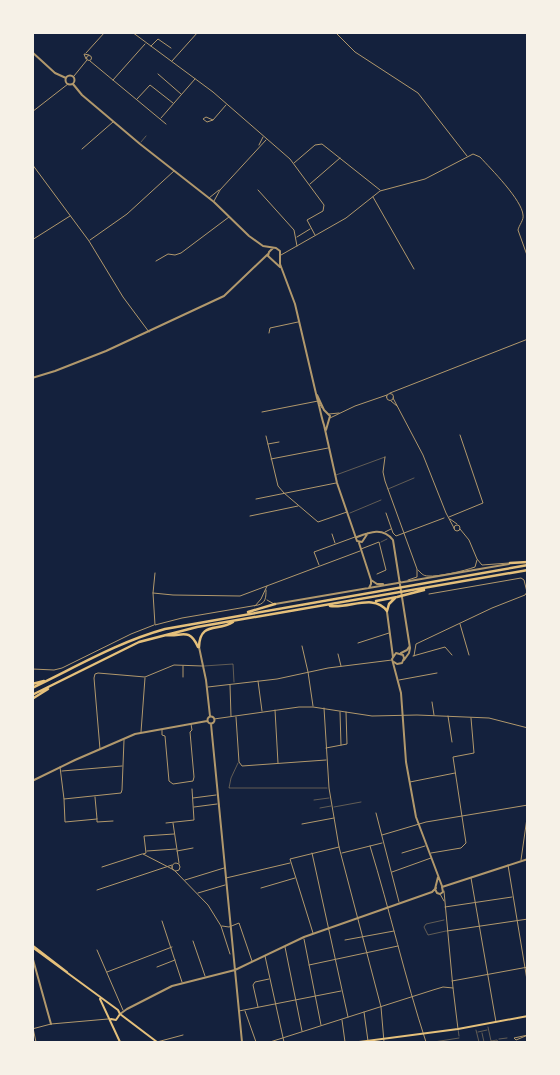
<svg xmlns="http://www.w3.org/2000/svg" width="560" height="1075" viewBox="0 0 560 1075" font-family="'Source Sans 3',sans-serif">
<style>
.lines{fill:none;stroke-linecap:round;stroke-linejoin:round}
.service{stroke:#b1986c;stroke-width:0.5}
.pedestrian{stroke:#b1986c;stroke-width:0.5}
.minor{stroke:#b1986c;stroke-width:1}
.tertiary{stroke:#b1986c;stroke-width:2}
.secondary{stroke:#e5c07b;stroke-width:2}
.trunk{stroke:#e5c07b;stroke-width:2.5}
</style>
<rect width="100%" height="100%" fill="#14213d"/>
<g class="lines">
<path class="service" d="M141,142L146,136
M336,475L385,457
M388,489L414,478
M350,513L381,500
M381,542L387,539
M204,666L233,664L234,682
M238,763L231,778L229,788H327
M314,800L329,798
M334,807L361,802
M320,808L331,806"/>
<path class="pedestrian" d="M444,920L426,924L424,927L428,935L446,931
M488,1027L491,1041L497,1040L498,1042
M458,1029L459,1036
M476,1030L479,1042
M478,1032L487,1030
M482,1033L484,1042
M499,1039L507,1038
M434,1042L459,1038"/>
<path class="minor" d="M132,32L213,92L290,159L324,205L323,211L307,220L315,235
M228,32H229
M335,32L355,52L418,93L467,156
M151,46L158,39L171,48
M86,53L105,32
M86.5 58a2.5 2.5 0 1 1 5 0a2.5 2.5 0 1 1-5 0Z
M86,59L84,54L89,55
M90,61L166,124
M172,61L198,32
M158,74L181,94
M74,76L87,60
M113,80L145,44
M137,99L150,85L173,103
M32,112L68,84
M161,118L195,79
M213,120L207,122L203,119L206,117L213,120L226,105
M259,145L263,137
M82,149L113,122
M294,163L315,145L322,144L380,190
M32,164L89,241L123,297L149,332
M310,184L340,158
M258,190L294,230L297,246
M373,197L414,269
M209,198L219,190
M214,201L220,190L266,140
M297,237L310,229
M32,240L70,216
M90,240L127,214L174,171
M281,255L346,218L380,191L425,179L473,154L480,157C491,169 522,200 523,215C524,220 519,225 518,230L528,258
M156,261L168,254L175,255L181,253L229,217
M269,333L270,328L298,322
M390,393L528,339
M386.5 397a3.5 3.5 0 1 1 7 0a3.5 3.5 0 1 1-7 0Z
M393,398L423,455L446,513L454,528
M391,401L397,406
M262,412L318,401L322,408
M329,414L339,413
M330,418L355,406L387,395
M266,436L278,486L284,493L318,522L347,512
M268,444L279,442
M385,457L383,472L385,481L417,569V577L408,580
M271,459L328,448
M256,499L336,483
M386,513L393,533L396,536L444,518
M250,516L298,506
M449,517L483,503L460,435
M450,519L457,524
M454 528a3 3 0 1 1 6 0a3 3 0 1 1-6 0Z
M460,529L469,540L477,559L482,565L509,563
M385,532L391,529
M332,534L335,543
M361,549L379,542L386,570L377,574
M319,565L314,552L355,537
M418,570C421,573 423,576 428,576C438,577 464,571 475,567L477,560
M155,573L153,593L155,625L182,618L258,605C266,603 266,597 266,590
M153,593L173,595L240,596L360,551
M267,600L274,604
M255,606L261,599L267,586
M460,624L469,655
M358,643L389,633
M302,646L308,672L313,706
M338,654L341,666
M413,656L445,647L452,655
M414,656L416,644L492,608L525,595L527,592L524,580L521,578L429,594
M183,666V677
M32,669L54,670L62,668L131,634L154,625
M399,680L437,673
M258,681L262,711
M230,685L231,716
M208,687L277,679L328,668L392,660
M432,702L434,715
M324,708L329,788L339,847L381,1007L384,1042
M275,710L278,763
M340,712L341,745
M448,716L452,742
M236,717L239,762L242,766L326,760
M214,719L299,707H313L372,716L417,715L489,718L528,728
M162,730V735L165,736L169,781L173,784L193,781L194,777L190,732L192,730L191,724
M141,732L145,678
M326,748L347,744L346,712
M100,749L94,678L95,674L98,673L145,677L174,665L202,666
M60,767L64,799L121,793L122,790L124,740
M62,771L122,766
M410,782L455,773
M193,798L216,795
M64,799L65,822L97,819L95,797
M194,807L217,804
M376,813L399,902
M97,819V822L113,821
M166,823L194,820L192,789
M173,823L179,863
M302,824L334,818
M382,835L426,822L528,805
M370,846C390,911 405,978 426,1042
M147,851L176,849
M177,851L193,848
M312,853L348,1017
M342,853L382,843
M402,853L425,846
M431,853L461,848L466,843L453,757L474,753L471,718
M143,854L146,853L144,836L174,834
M143,854L174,870
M521,860L528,811
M172 867a4 4 0 1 1 8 0a4 4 0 1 1-8 0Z
M508,865L528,986
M102,867L142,854
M175,871L208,905L221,926L230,954
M392,872L431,858
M226,878L290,863
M471,878L496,1022
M185,880L224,868
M261,888L295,878
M97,890L172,865
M444,891L453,988L458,1029
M198,893L225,885
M440,894L444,901
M445,907L512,897
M162,921L182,982
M222,926L229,927L239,923L252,961
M447,931L528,919
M313,933L290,859L339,847
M304,939L321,1025
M345,940L394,931
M193,941L205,976
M285,947L302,1031
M97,950L123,1010
M265,956L284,1042
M309,965L398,946
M157,967L175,960
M107,972L172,947
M452,981L528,967
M258,1007L253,985L255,982L269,979
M239,1011L341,991
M245,1011L256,1042
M364,1012L368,1041
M342,1020L345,1042
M33,1028L36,1042
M32,1029L51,1024L108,1019
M528,1035L514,1038L516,1040L528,1035
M157,1042L183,1035
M270,1042L433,990L443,987L453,988"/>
<path class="tertiary" d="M32,52L55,73L66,78
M65.5 80a4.5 4.5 0 1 1 9 0a4.5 4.5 0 1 1-9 0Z
M73,84L82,95L140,144L214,202L249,236L263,246L276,248L280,251V264L295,304L317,398C320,408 321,416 324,425L337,483L357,541L362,542L368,533
M273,248L269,252L268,256L280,267
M32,378L55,371L106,351L224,296L268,254
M317,395L324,410L330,416L326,430
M357,537C370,532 383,527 393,540L410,648L409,653L404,660
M359,543L371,580V584L369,588
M371,580L377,584H383
M275,604L509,564
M387,612L393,657
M199,647L206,680L210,716
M401,653L407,650L409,647
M394,662L397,664L402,663L404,658L403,655L396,653L392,659L401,693L406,762L416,817L442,886
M207.5 720a3.5 3.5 0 1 1 7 0a3.5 3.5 0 1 1-7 0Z
M211,724L242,1042
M32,781L75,760L135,734L207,721
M438,877L435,889L437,893L440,894L443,892L442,887
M442,887L528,859
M32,956L51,1024
M120,1014L127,1009L172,986L235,970L304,937L432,892L436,888"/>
<path class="secondary" d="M32,945L67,972
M32,947L118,1010L120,1014L157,1042
M100,999L120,1042
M111,1019L116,1020L120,1014
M359,1042L458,1029L528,1016"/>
<path class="trunk" d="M510,563L528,562
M376,601L397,597L424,590
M330,606C349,609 374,593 387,611
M387,611L389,604L395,598
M248,612L275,604
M166,635C182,637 189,627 198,647
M199,647C200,621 218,632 233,622
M32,684L44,681
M32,688C76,667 118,642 165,629L528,565
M32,695L139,642L197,627L528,570
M32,699L48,689"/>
</g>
<rect width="560" height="1075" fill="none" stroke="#f6f1e7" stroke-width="68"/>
</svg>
